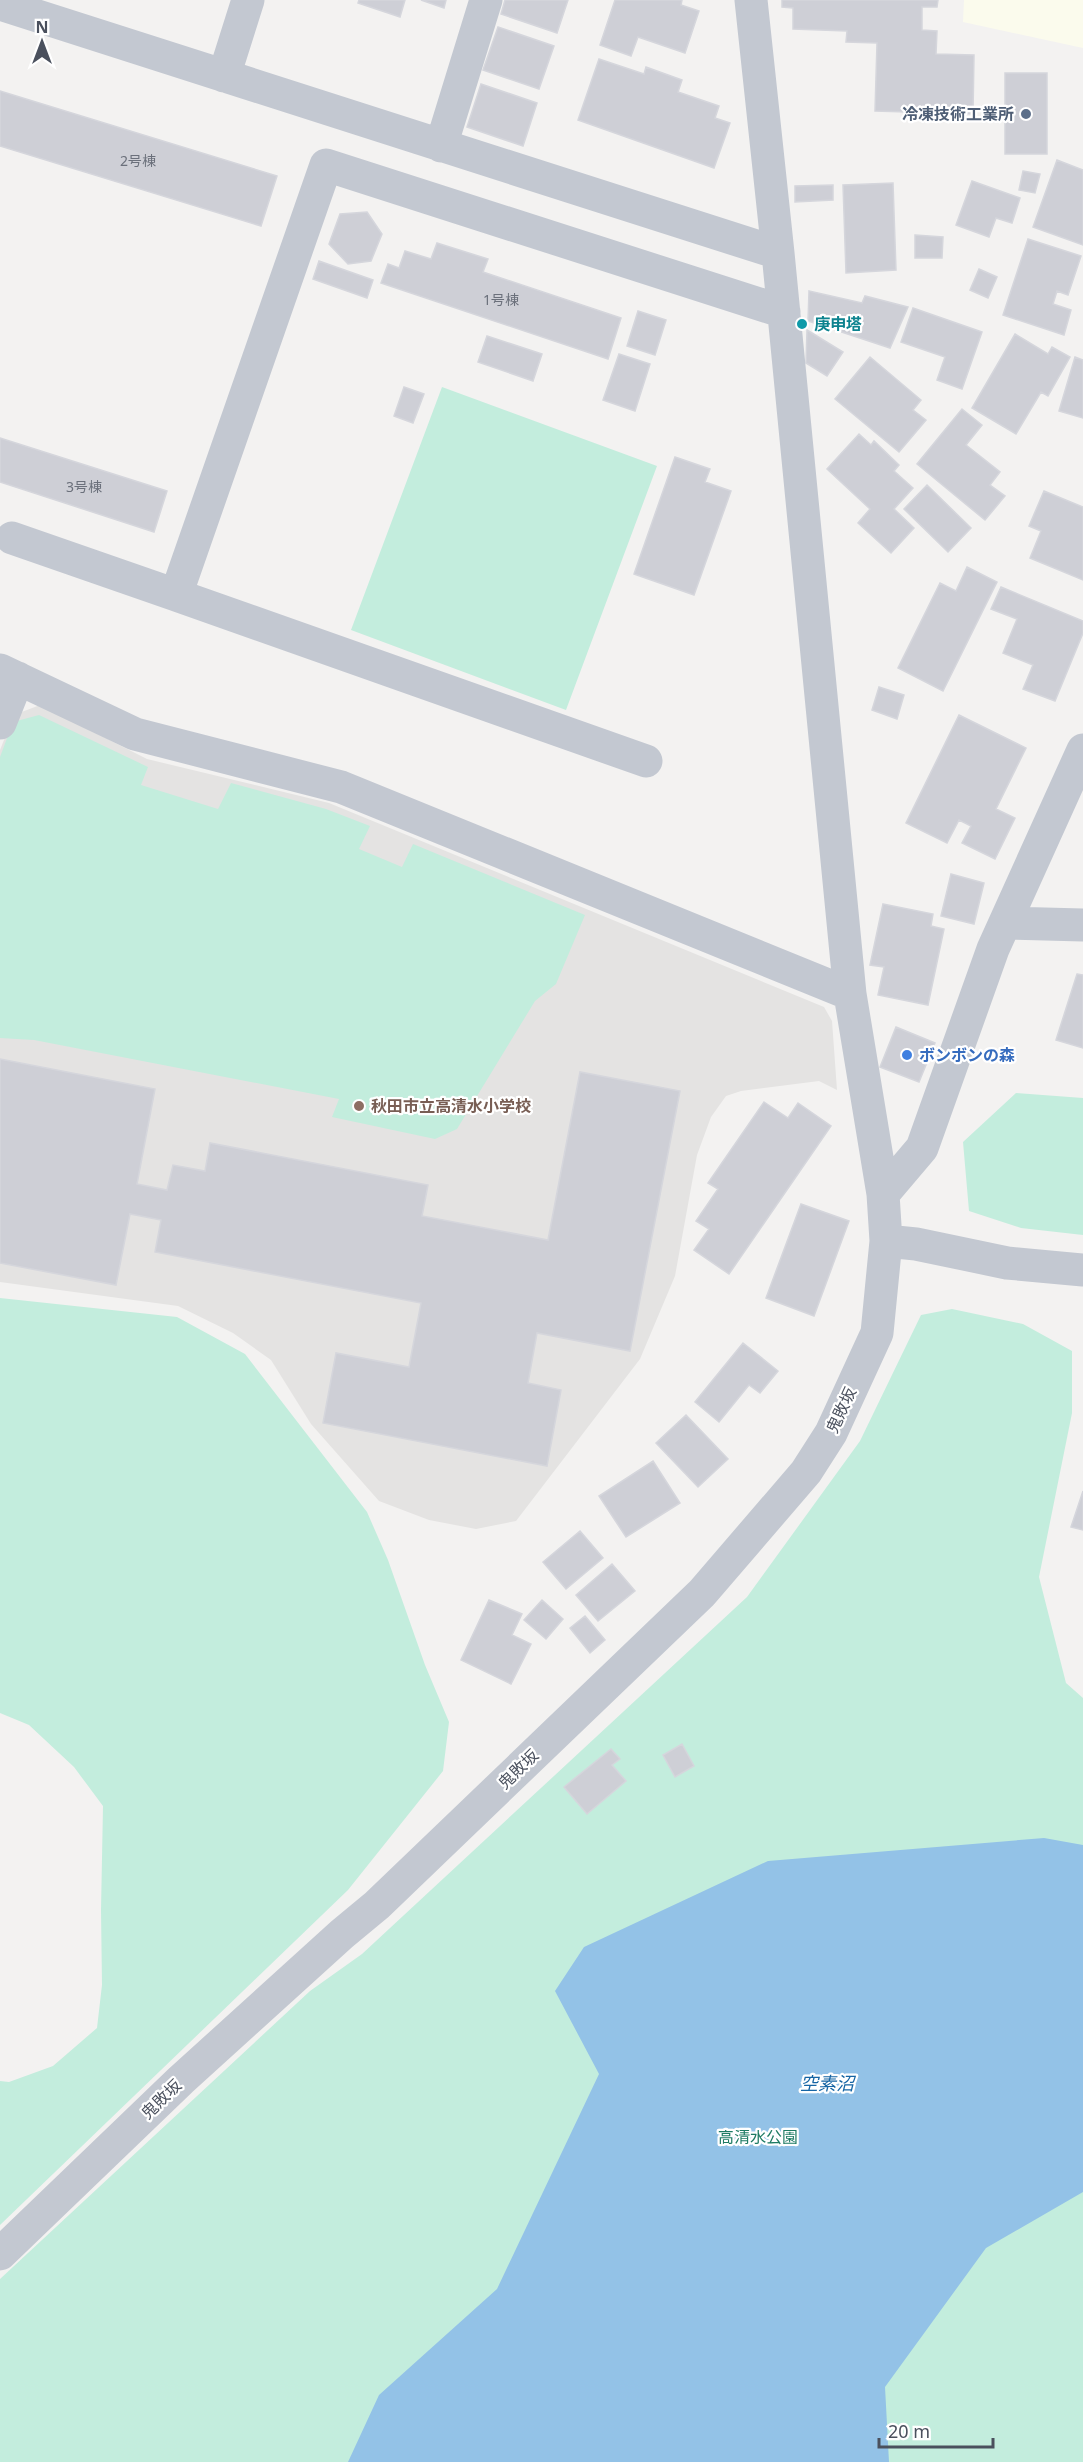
<svg xmlns="http://www.w3.org/2000/svg" width="1083" height="2462" viewBox="0 0 1083 2462" font-family="'Noto Sans','Noto Sans JP',sans-serif">
<style>
.commercial{fill:#fbfbed}
.education{fill:#e4e3e2}
.green{fill:#c3eddd}
.water{fill:#93c2e7}
.building{fill:#cecfd6;stroke:#d5d6dc;stroke-width:1.5}
.lines{fill:none;stroke-linecap:round;stroke-linejoin:round}
.minor{stroke:#c3c8d1;stroke-width:33}
.service-dot{fill:#5c6f8a;stroke:#fff;stroke-width:2}
.culture-dot{fill:#0f9aa8;stroke:#fff;stroke-width:2}
.shop-dot{fill:#3f7fe0;stroke:#fff;stroke-width:2}
.education-dot{fill:#8d6e63;stroke:#fff;stroke-width:2}
.labels{text-anchor:middle;stroke-width:4.5;stroke-linejoin:round;paint-order:stroke}
.number-label{font-size:14px;fill:#6b707b}
.service-label{font-size:16px;font-weight:bold;fill:#4e5e75;stroke:#fff;text-anchor:end}
.culture-label{font-size:16px;font-weight:bold;fill:#0d838f;stroke:#fff;text-anchor:start}
.shop-label{font-size:16px;font-weight:bold;fill:#366cbe;stroke:#fff;text-anchor:start}
.education-label{font-size:16px;font-weight:bold;fill:#785e54;stroke:#fff;text-anchor:start}
.street-label{font-size:16px;fill:#4a505d;stroke:#fff}
.park-label{font-size:16px;fill:#1e7b63;stroke:#fff}
.water-label{font-size:18px;font-style:italic;fill:#1665a4;stroke:#fff}
</style>
<rect width="100%" height="100%" fill="#f3f2f1"/>
<path class="commercial" d="M964,0H1083V48L963,22Z"/>
<path class="education" d="M40,705L147,759L329,803L824,1007L832,1021L837,1090L819,1081L741,1091L726,1096L711,1117L697,1155L675,1276L640,1359L516,1521L476,1529L429,1520L379,1501L311,1424L271,1360L233,1333L178,1306L0,1282V750L14,715Z"/>
<path class="green" d="M442,387L657,466L566,710L351,630Z
M39,715L148,767L141,785L218,809L231,783L326,809L370,826L359,849L402,867L413,844L585,915L556,984L535,1001L457,1129L435,1139L332,1117L339,1099L34,1040L0,1038V757L13,722Z
M1016,1093L1083,1098V1235L1021,1228L969,1211L963,1142Z
M0,1298L177,1317L245,1354L367,1512L388,1560L425,1665L449,1722L443,1771L348,1890L0,2225V2081L9,2082L53,2066L97,2028L102,1985L101,1910L103,1806L74,1767L29,1725L0,1713Z
M952,1309L1023,1324L1072,1351V1413L1039,1577L1066,1683L1083,1698V2462H0V2279L310,1991L362,1954L747,1597L860,1441L921,1315Z"/>
<path class="water" d="M1044,1838L1083,1845V2192L986,2248L885,2387L889,2462H348L379,2395L497,2289L599,2074L555,1991L584,1947L768,1861Z"/>
<path class="building" d="M359,0H405L400,17L358,3Z
M421,0H446L444,8Z
M505,0H568L557,33L501,14Z
M615,0H682L681,5L699,11L685,53L638,37L631,56L600,45Z
M782,0H938L937,7H922V30L937,31L936,54L974,55L973,114L875,111L877,43L846,42L847,31L793,29V8L782,7Z
M498,27L554,46L539,89L483,70Z
M599,59L644,74L646,67L682,80L678,92L719,106L715,118L730,123L714,168L578,120Z
M1005,73H1047V154H1005Z
M481,84L537,103L523,146L467,127Z
M0,91L277,176L261,226L0,146Z
M1057,160L1083,170V245L1033,227Z
M1023,171L1040,174L1035,193L1019,190Z
M972,181L1020,198L1012,223L996,218L989,237L956,225Z
M893,183L896,270L846,273L843,185Z
M833,185V200L795,202V186Z
M367,212L382,234L371,261L348,264L329,244L340,214Z
M915,235L943,237L942,258H915Z
M1028,239L1081,256L1068,295L1057,291L1053,304L1071,310L1064,335L1003,315Z
M437,243L488,259L483,272L621,318L608,359L381,283L388,264L399,268L405,251L431,259Z
M319,261L373,280L367,298L313,279Z
M979,269L997,277L988,298L970,290Z
M809,291L862,303L865,296L908,307L890,348L808,321Z
M913,308L982,332L962,389L937,380L945,357L901,342Z
M638,311L666,320L655,355L627,346Z
M807,330L843,352L827,376L806,363Z
M1015,334L1048,354L1052,347L1070,357L1048,396L1041,392L1016,434L972,408Z
M487,336L542,354L533,381L478,362Z
M619,354L650,364L635,411L603,400Z
M870,357L921,400L913,410L926,420L899,452L835,399Z
M1075,357L1083,360V418L1059,411Z
M404,387L424,394L413,423L394,416Z
M962,409L982,425L966,445L1000,472L990,485L1005,496L985,520L917,464Z
M859,434L871,445L874,441L899,465L894,471L913,488L894,509L914,528L891,553L858,523L870,509L827,469Z
M0,438L167,491L154,532L0,482Z
M675,457L710,469L705,482L731,491L694,595L634,574Z
M927,485L971,528L948,552L904,509Z
M1044,491L1083,507V580L1030,558L1041,531L1029,526Z
M967,567L997,582L943,691L898,668L940,583L956,591Z
M1001,587L1083,621V633L1055,701L1023,689L1033,665L1003,653L1017,619L991,609Z
M879,687L904,695L897,719L872,710Z
M959,715L1026,748L996,809L1015,818L995,859L962,843L971,826L959,820L947,843L906,823Z
M951,874L984,883L974,924L941,916Z
M883,904L933,914L931,926L944,929L928,1005L878,995L884,967L870,965Z
M1077,974L1083,975V1048L1056,1040Z
M896,1027L935,1043L919,1082L880,1067Z
M0,1059L155,1089L137,1184L167,1190L173,1165L205,1171L210,1143L428,1185L422,1216L548,1240L580,1072L680,1091L630,1351L537,1333L528,1383L561,1390L547,1466L323,1423L336,1353L409,1367L421,1303L155,1252L161,1220L130,1214L116,1285L0,1263Z
M764,1102L788,1118L798,1103L831,1126L729,1274L694,1250L709,1229L696,1221L718,1189L708,1183Z
M801,1204L849,1221L814,1316L766,1298Z
M743,1343L778,1371L760,1393L749,1385L719,1422L695,1402Z
M686,1415L728,1459L698,1487L656,1443Z
M653,1461L680,1503L626,1537L599,1496Z
M1083,1491V1530L1071,1527Z
M580,1531L603,1558L566,1589L543,1562Z
M612,1564L635,1591L598,1621L576,1595Z
M489,1600L522,1614L512,1635L531,1644L511,1684L461,1660Z
M542,1600L563,1619L546,1639L524,1620Z
M585,1616L605,1640L590,1653L570,1628Z
M682,1744L694,1766L675,1777L663,1755Z
M611,1749L620,1759L612,1765L626,1781L587,1814L564,1787Z"/>
<g class="lines">
<path class="minor" d="M0,4L778,253
M224,76L248,0
M441,146L486,0
M12,538L176,595
M0,670L135,734L341,787L850,994
M0,723L18,678
M646,761L176,595L326,165L784,312
M1005,923L1083,925
M883,1194L922,1148L993,949L1083,750
M886,1241L916,1244L1007,1263L1083,1270
M0,2254L181,2080L342,1934L377,1905L702,1593L806,1472L831,1433L877,1333L886,1241L883,1194L850,994L778,253L751,0"/>
</g>
<circle class="service-dot" cx="1026" cy="114" r="6"/>
<circle class="culture-dot" cx="802" cy="324" r="6"/>
<circle class="shop-dot" cx="907" cy="1055" r="6"/>
<circle class="education-dot" cx="359" cy="1106" r="6"/>
<g class="labels">
<g class="number-label">
<text x="138" y="166">2号棟</text>
<text x="501" y="305">1号棟</text>
<text x="84" y="492">3号棟</text>
</g>
<g class="service-label">
<text x="1014" y="120">冷凍技術工業所</text>
</g>
<g class="culture-label">
<text x="814" y="330">庚申塔</text>
</g>
<g class="shop-label">
<text x="919" y="1061">ボンボンの森</text>
</g>
<g class="education-label">
<text x="371" y="1112">秋田市立高清水小学校</text>
</g>
<g class="street-label">
<text transform="translate(841 1410) rotate(-65)" y="6">鬼敗坂</text>
<text transform="translate(518 1769) rotate(-44)" y="6">鬼敗坂</text>
<text transform="translate(161 2099) rotate(-44)" y="6">鬼敗坂</text>
</g>
<g class="park-label">
<text x="758" y="2143">高清水公園</text>
</g>
<g class="water-label">
<text x="827" y="2090">空素沼</text>
</g>
</g>
<g transform="translate(42 42)" stroke="#ffffff" stroke-width="4.5" paint-order="stroke">
<path d="M0-4.5L10 22L0 15L-10 22Z" fill="#4a505d"/>
<text y="-9" font-size="16" font-weight="bold" text-anchor="middle" fill="#4a505d">N</text>
</g>
<path d="M879 2438v9h114v-9" fill="none" stroke="#4a505d" stroke-width="3"/>
<text x="888" y="2438" font-size="18" fill="#4a505d" stroke="#ffffff" stroke-width="4.5" paint-order="stroke">20 m</text>
</svg>
